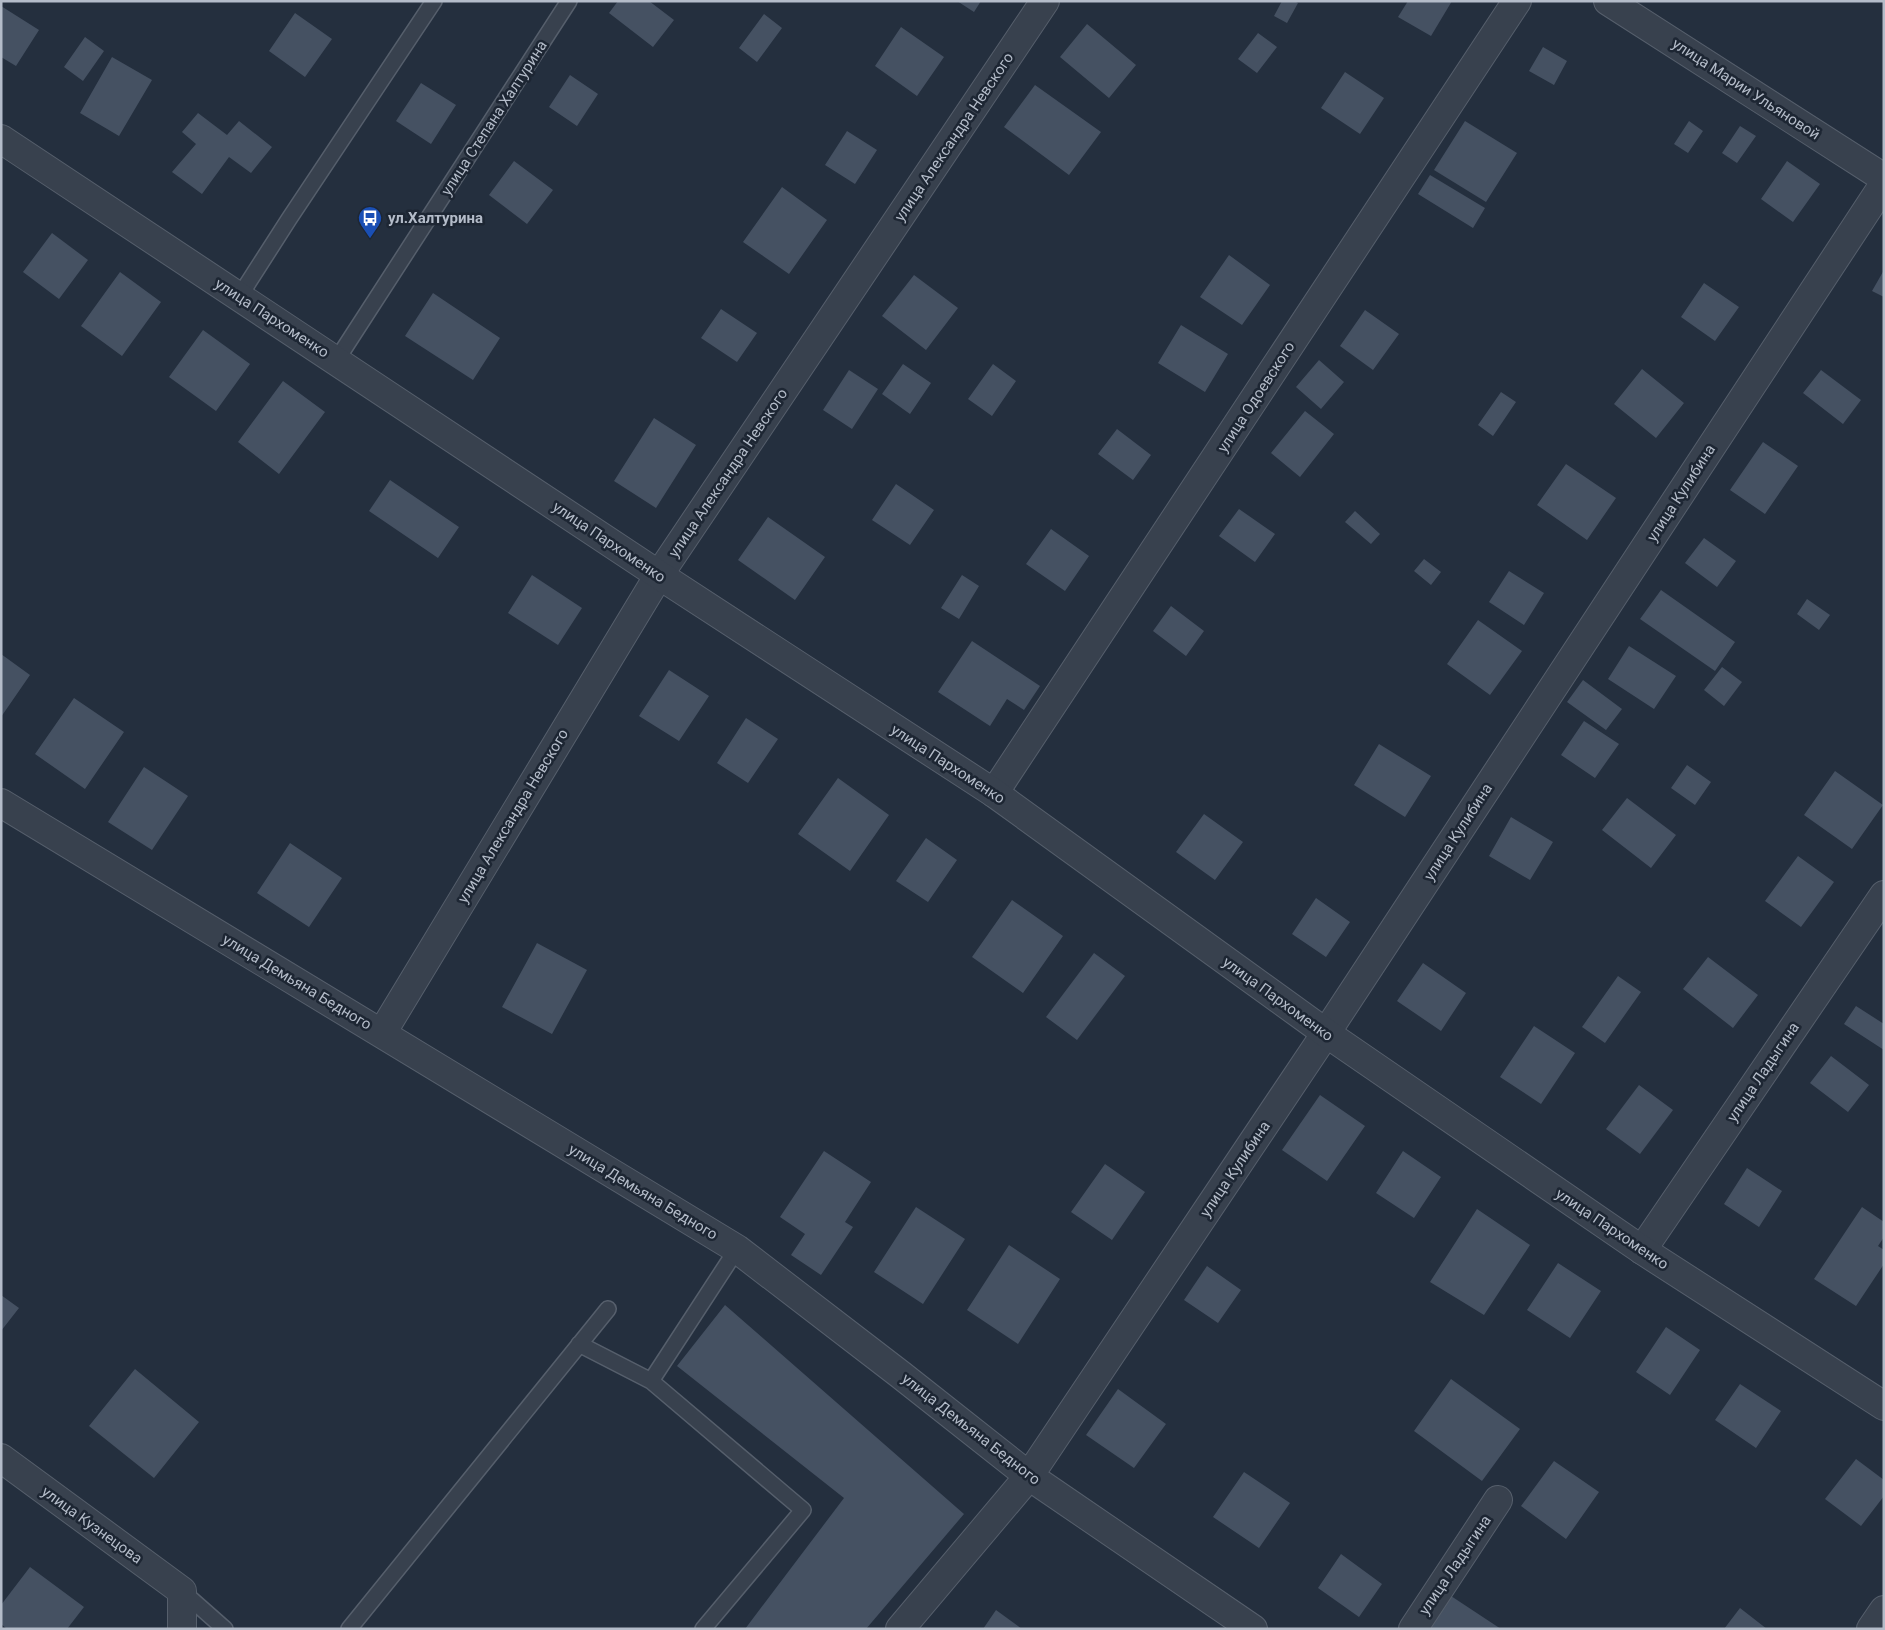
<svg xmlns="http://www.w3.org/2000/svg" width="1885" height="1630" viewBox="0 0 1885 1630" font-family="Roboto,sans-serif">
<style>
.building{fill:#455162}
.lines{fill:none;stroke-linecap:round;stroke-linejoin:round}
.service-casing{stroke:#565f6c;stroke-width:18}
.minor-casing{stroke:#565f6c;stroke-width:30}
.tertiary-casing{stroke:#565f6c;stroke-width:30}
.service{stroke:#38414e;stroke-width:15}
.minor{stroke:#38414e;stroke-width:28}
.tertiary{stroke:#38414e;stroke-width:28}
.labels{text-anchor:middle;stroke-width:5;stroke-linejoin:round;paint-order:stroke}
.street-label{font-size:15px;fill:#b4bcc9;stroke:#1d2633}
.poi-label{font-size:15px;font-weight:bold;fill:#b4bcc9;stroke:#1d2633;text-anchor:start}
</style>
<rect width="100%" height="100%" fill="#242f3e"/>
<path class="building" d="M618,1H649L674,20L653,47L609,13Z
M957,1H981L974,12Z
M1282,1H1294L1298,3L1287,23L1274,16Z
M1408,1H1452L1431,36L1398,17Z
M1,6L39,30L16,66L1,57Z
M295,13L332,39L305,77L269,51Z
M764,14L782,28L757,62L739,48Z
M1087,24L1136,65L1109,98L1060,57Z
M901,27L944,57L917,96L875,66Z
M1258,33L1277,47L1257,73L1238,59Z
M85,37L104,51L83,81L64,67Z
M1543,47L1567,61L1554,85L1529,71Z
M112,57L152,80L119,136L80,113Z
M1345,72L1384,98L1360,134L1321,108Z
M570,75L598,94L577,126L549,107Z
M421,83L456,105L431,144L396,121Z
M1035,85L1101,132L1069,175L1004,127Z
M198,113L227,135L239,121L272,147L251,173L229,157L202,194L172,172L196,144L182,132Z
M1465,121L1517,153L1486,202L1434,170Z
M1689,121L1703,131L1688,153L1674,144Z
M1740,126L1756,136L1737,163L1722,153Z
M847,131L877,150L855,184L825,165Z
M514,161L553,190L527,224L489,195Z
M1787,161L1820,184L1793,222L1761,199Z
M1430,175L1485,208L1473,228L1418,194Z
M782,187L827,220L789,274L743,242Z
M52,233L88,260L59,299L23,272Z
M1229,255L1270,285L1242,325L1200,297Z
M1884,270V297L1872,291Z
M120,272L161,302L122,356L81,326Z
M914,275L958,308L926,350L882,316Z
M1704,283L1739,307L1715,341L1681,317Z
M433,293L500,338L473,380L405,336Z
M721,309L757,333L737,362L701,338Z
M1365,310L1399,334L1373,370L1340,346Z
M1181,325L1228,354L1205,392L1158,363Z
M203,330L250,364L216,411L169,377Z
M1319,360L1344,382L1321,409L1296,387Z
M903,364L931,383L910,414L882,394Z
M993,364L1016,381L992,416L968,399Z
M1642,369L1684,403L1656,438L1614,404Z
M849,370L878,389L852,429L823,410Z
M1821,370L1861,400L1843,424L1803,393Z
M283,381L325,412L279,474L238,442Z
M1501,392L1516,402L1493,436L1478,425Z
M1305,411L1334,434L1300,477L1271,453Z
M654,418L696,445L656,508L614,481Z
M1117,429L1151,455L1133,480L1098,454Z
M1763,442L1798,466L1765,514L1730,490Z
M1566,464L1616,498L1587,540L1537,505Z
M390,480L459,527L438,558L369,511Z
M896,484L934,510L910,545L872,520Z
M1239,509L1275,534L1255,562L1219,536Z
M1355,511L1380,534L1371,544L1345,522Z
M768,517L825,557L795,600L738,560Z
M1051,529L1089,556L1065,591L1026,564Z
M1704,538L1736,561L1717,587L1685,563Z
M1424,559L1441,572L1431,585L1414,571Z
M1509,571L1544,593L1524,625L1489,602Z
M532,575L582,608L558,645L508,613Z
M962,575L979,586L959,619L941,608Z
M1661,590L1735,642L1715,671L1640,619Z
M1807,599L1830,615L1819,630L1797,614Z
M1171,606L1204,631L1186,656L1153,631Z
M1478,620L1522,651L1490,695L1447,664Z
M972,641L1040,686L1024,710L1007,699L990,726L938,692Z
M1629,646L1676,676L1654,709L1608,679Z
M1,654L30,675L1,717Z
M1722,667L1742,682L1724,706L1704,690Z
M669,670L709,696L679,741L639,716Z
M1583,680L1622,709L1606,730L1567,702Z
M74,698L124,732L85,789L35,754Z
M746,718L778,739L748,783L717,763Z
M1584,721L1619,744L1595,778L1561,755Z
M1379,744L1431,776L1405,817L1354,785Z
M1687,765L1711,782L1695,805L1671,788Z
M144,767L188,796L152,850L108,822Z
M1835,771L1883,805L1852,849L1804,815Z
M838,778L889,815L850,871L798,834Z
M1627,798L1676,835L1651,868L1602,830Z
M1204,814L1243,842L1215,880L1176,852Z
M1511,817L1553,842L1530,880L1489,856Z
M926,838L957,860L928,902L896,881Z
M290,843L342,878L309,927L257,893Z
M1798,856L1834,882L1801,927L1765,901Z
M1316,898L1350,922L1326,957L1292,934Z
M1012,900L1063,936L1023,993L972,957Z
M537,943L587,970L552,1034L502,1007Z
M1094,953L1125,976L1077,1040L1046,1017Z
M1708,957L1758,995L1733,1028L1683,989Z
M1423,963L1466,993L1441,1031L1397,1001Z
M1618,976L1641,992L1605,1043L1582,1027Z
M1856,1006L1884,1024V1050L1844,1024Z
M1534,1026L1575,1053L1541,1104L1500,1077Z
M1831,1056L1869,1085L1848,1112L1810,1083Z
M1639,1085L1673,1110L1640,1154L1606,1129Z
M1320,1095L1365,1126L1327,1181L1282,1150Z
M824,1151L871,1182L845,1222L853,1227L821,1275L791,1255L805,1234L780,1217Z
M1403,1151L1441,1177L1414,1218L1376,1193Z
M1105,1164L1145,1192L1112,1240L1071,1212Z
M1747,1168L1782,1191L1759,1227L1724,1204Z
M916,1207L965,1239L923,1304L874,1272Z
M1862,1207L1884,1222V1237L1878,1246L1884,1250V1264L1856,1306L1814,1279Z
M1477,1209L1530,1245L1484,1315L1430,1282Z
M1009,1245L1060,1279L1018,1344L967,1310Z
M1558,1263L1601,1291L1570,1338L1527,1310Z
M1207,1266L1241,1290L1218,1323L1184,1300Z
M1,1295L19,1308L1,1331Z
M725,1305L964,1514L866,1629H745L844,1498L677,1366Z
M1666,1327L1700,1350L1670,1395L1636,1372Z
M135,1369L199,1422L154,1478L89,1426Z
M1451,1379L1520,1429L1482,1481L1414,1431Z
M1740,1384L1781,1411L1756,1448L1715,1420Z
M1118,1389L1166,1424L1134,1468L1086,1435Z
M1856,1459L1884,1480V1496L1861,1526L1825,1499Z
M1554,1461L1599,1492L1566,1539L1521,1506Z
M1244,1472L1290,1503L1259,1548L1213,1517Z
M1341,1554L1382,1584L1359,1617L1318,1588Z
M30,1567L84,1607L67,1629H7L1,1624V1605Z
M1451,1596L1501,1629H1429Z
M1740,1608L1767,1629H1724Z
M996,1610L1022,1629H983Z"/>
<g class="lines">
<g class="service-casing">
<path id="service" d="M239,297L289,219L434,1
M336,361L569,1
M579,1344L651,1381
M182,1591L225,1629
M349,1629L608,1309
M703,1629L803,1510L651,1381L737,1249"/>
</g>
<g class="minor-casing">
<path id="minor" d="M1608,1L1884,178
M994,793L1517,1
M1,803L737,1249L901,1375L1029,1476L1253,1629
M382,1033L659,575L1045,1
M1642,1250L1884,895
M1,1458L182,1591V1629
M900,1629L1029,1476L1326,1033L1884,184
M1413,1629L1498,1500
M1871,1629L1884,1610"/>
</g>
<g class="tertiary-casing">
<path id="tertiary" d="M1,139L659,575L994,793L1326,1033L1642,1250L1884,1406"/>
</g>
<use href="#service" class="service"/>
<use href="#minor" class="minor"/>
<use href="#tertiary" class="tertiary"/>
</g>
<defs>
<g id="bus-pin" transform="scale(1.25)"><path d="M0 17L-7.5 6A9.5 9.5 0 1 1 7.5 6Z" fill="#1a4fb4" stroke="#1d2633"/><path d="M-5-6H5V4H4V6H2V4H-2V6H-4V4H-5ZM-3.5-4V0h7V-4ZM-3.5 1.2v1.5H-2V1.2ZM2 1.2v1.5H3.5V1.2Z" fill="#fff"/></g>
</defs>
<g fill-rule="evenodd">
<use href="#bus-pin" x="370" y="218"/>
</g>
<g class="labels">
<g class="street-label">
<text transform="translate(1746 89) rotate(33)" y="5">улица Марии Ульяновой</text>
<text transform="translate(494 118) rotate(-57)" y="5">улица Степана Халтурина</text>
<text transform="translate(954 137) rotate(-56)" y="5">улица Александра Невского</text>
<text transform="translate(272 318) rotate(33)" y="5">улица Пархоменко</text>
<text transform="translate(1256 397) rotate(-57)" y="5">улица Одоевского</text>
<text transform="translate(728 473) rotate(-56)" y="5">улица Александра Невского</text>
<text transform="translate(1681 493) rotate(-57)" y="5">улица Кулибина</text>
<text transform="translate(609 542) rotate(34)" y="5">улица Пархоменко</text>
<text transform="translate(948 764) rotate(33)" y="5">улица Пархоменко</text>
<text transform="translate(513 816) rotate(-59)" y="5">улица Александра Невского</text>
<text transform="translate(1458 832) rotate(-57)" y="5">улица Кулибина</text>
<text transform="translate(297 982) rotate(31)" y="5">улица Демьяна Бедного</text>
<text transform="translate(1278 999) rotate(36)" y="5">улица Пархоменко</text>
<text transform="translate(1763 1072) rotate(-56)" y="5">улица Ладыгина</text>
<text transform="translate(1235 1169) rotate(-56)" y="5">улица Кулибина</text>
<text transform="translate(643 1192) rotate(31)" y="5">улица Демьяна Бедного</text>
<text transform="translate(1612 1229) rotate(34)" y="5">улица Пархоменко</text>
<text transform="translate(971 1429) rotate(38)" y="5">улица Демьяна Бедного</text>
<text transform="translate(92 1525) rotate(36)" y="5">улица Кузнецова</text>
<text transform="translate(1455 1565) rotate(-56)" y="5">улица Ладыгина</text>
</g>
<g class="poi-label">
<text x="388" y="223">ул.Халтурина</text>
</g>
</g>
<rect width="1885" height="1630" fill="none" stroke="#b4bcc9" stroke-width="5"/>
</svg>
